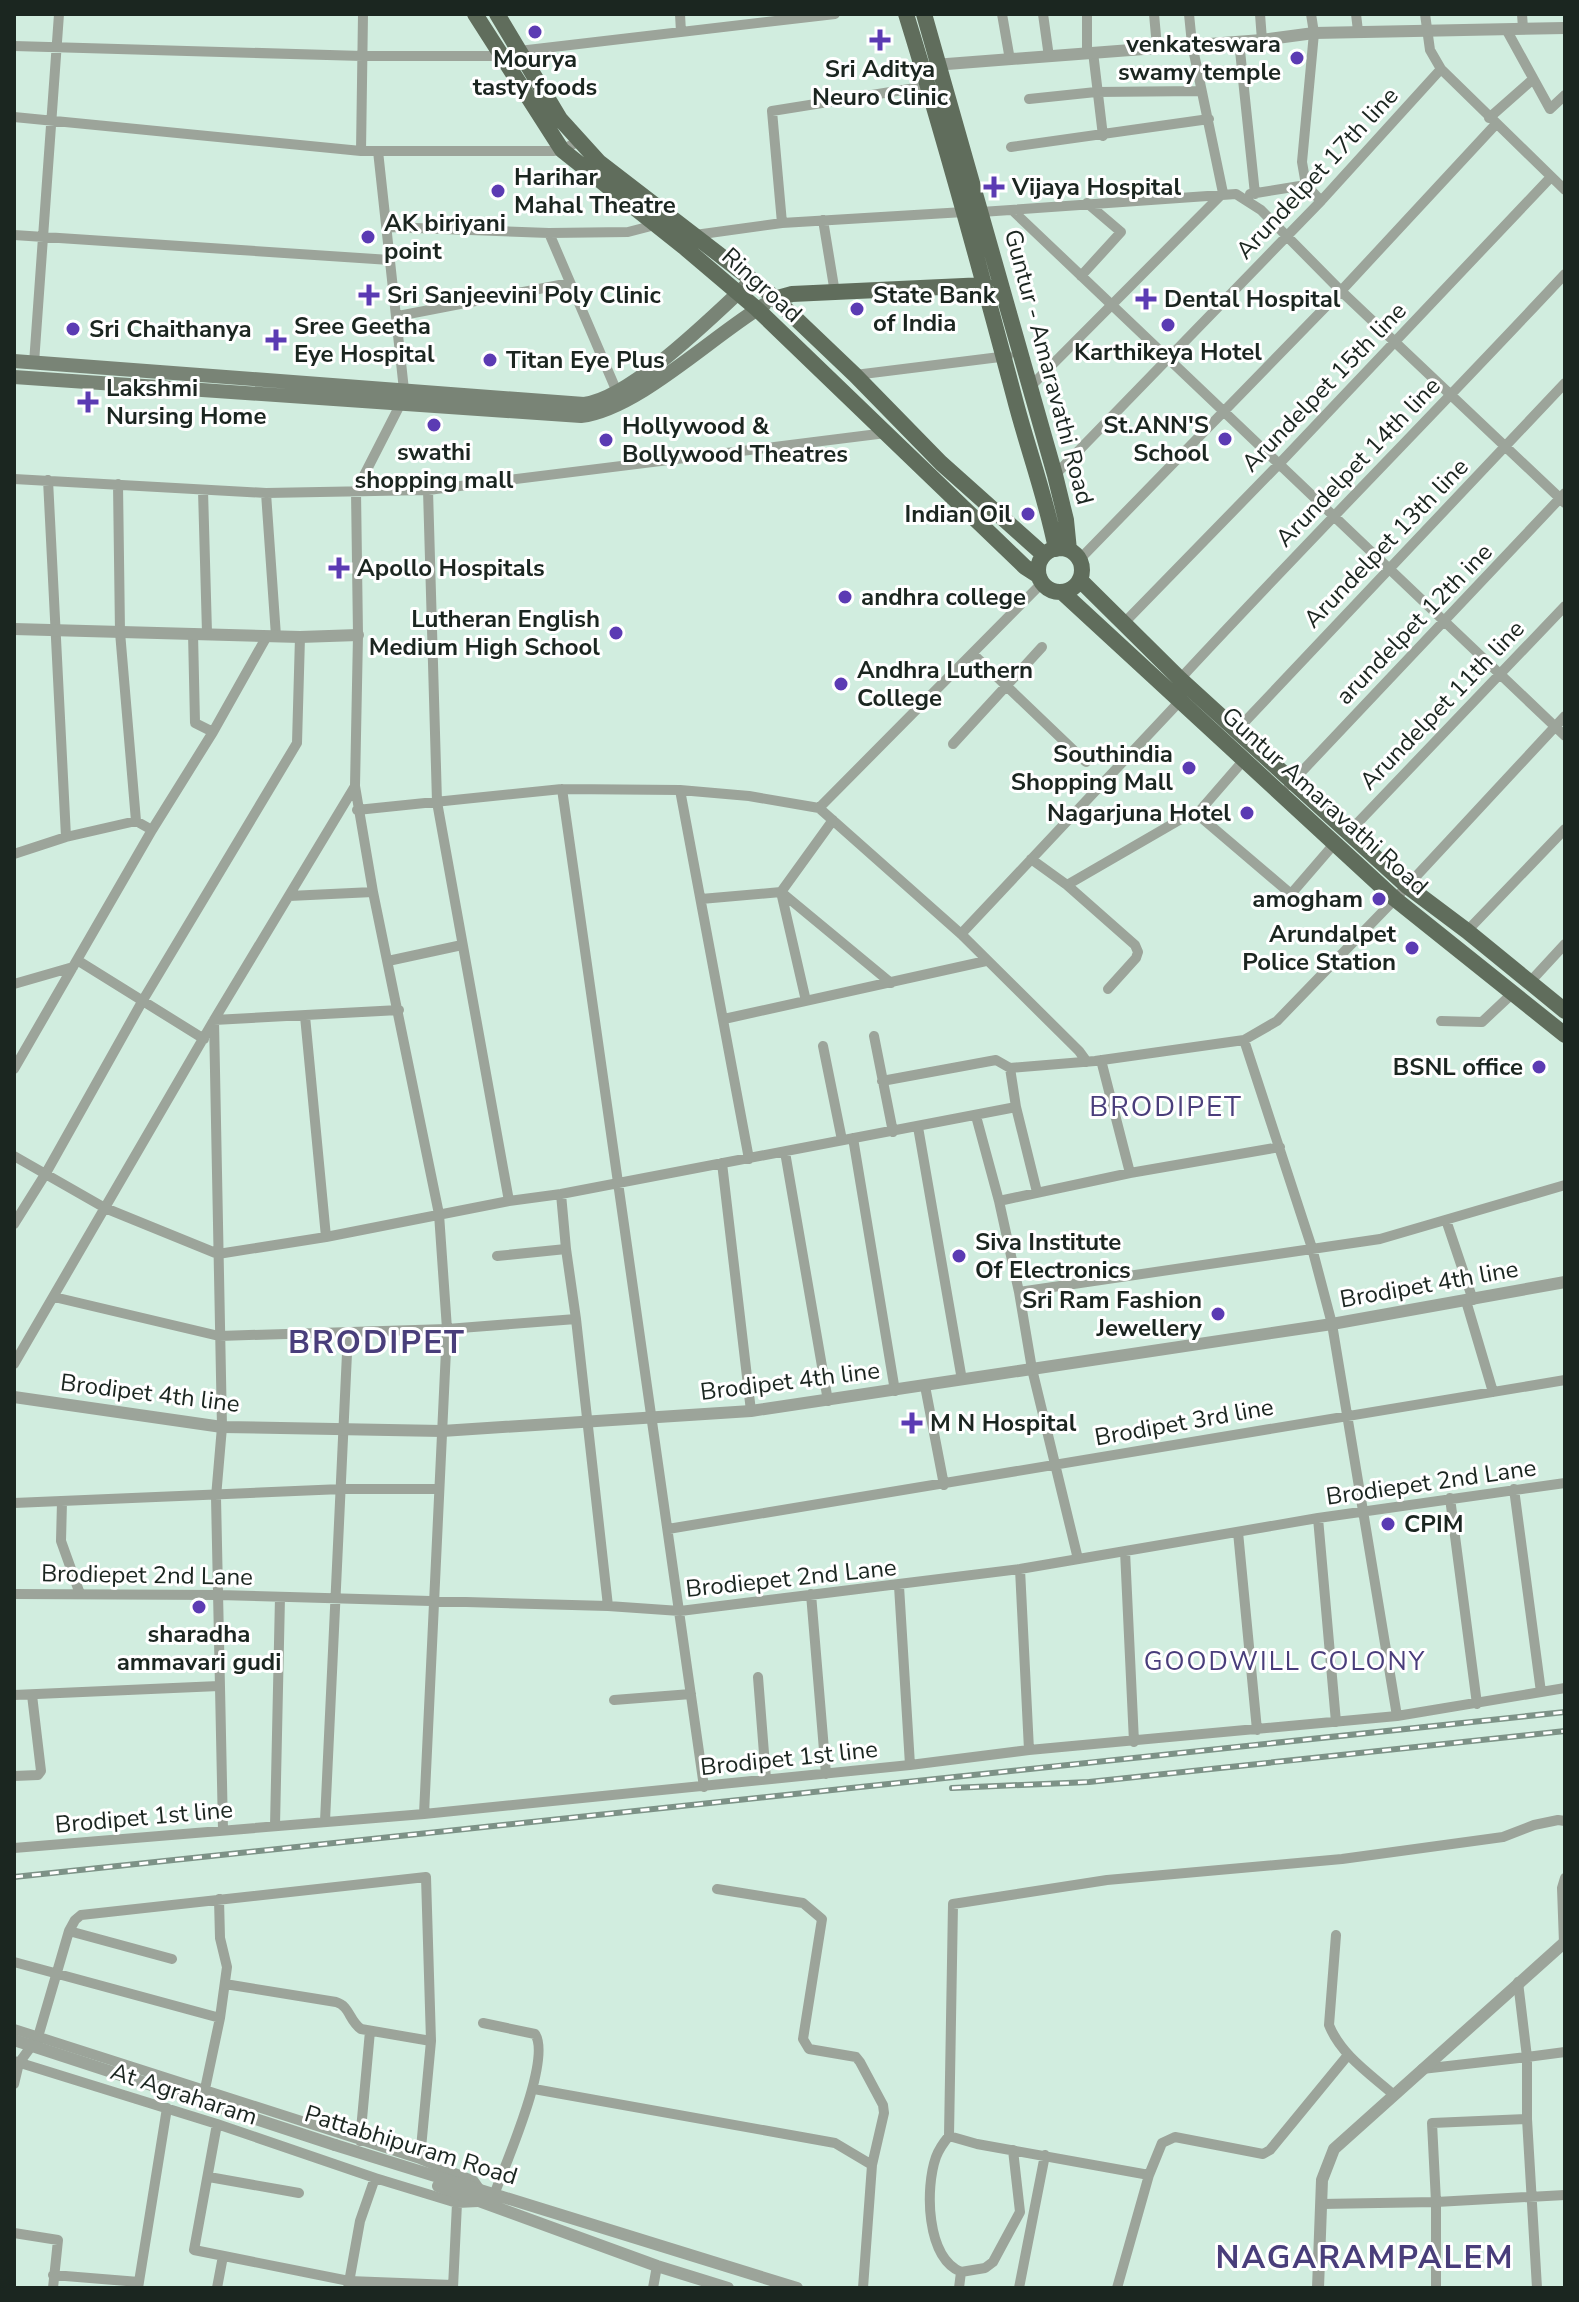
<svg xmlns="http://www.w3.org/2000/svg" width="1579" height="2302" viewBox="0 0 1579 2302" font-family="'Nunito Sans',sans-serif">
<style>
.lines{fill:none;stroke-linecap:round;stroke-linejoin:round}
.minor{stroke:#9ca49a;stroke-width:10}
.tertiary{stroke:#9ca49a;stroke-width:12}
.secondary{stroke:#798476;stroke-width:14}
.primary{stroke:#606d5c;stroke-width:16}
.rail-casing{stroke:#7d9287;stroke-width:6}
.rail{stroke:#fff;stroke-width:3;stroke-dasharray:9;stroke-linecap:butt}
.tertiary-bridge{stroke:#9ca49a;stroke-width:12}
.poi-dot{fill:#5b3bb3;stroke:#fff;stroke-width:3}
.labels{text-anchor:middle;stroke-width:6;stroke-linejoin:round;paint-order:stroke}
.poi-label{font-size:24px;font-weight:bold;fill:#1b2620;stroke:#fff;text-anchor:start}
.street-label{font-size:24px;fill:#1b2620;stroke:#fff}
.neighbourhood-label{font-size:26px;letter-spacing:2px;fill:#493e7b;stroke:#fff}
.quarter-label{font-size:28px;letter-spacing:2px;fill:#493e7b;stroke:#fff}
.district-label{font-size:32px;font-weight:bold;letter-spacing:2px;fill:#493e7b;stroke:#fff}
</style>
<rect width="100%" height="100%" fill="#d1eddf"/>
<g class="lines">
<path class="minor" d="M680,14L681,32
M1002,14L1010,60
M1043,14L1049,57
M1087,14V53
M1154,14L1157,47
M1260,14L1262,40
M1356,14L1358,31
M1425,14L1430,50L1441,69L1565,190
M1522,14L1523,28
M1506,29L1550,109L1565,95
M1239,41L1255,194
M14,46L363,56H500
M519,51L835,14
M1093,52L1103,136
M1029,99L1096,92L1201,91
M14,117L361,151H553L562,150L579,141
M1489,118L1532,80
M1011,147L1209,119
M361,151L363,14
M378,151L404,390L402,401L356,491L358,635L355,786L373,892L439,1214L447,1329L424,1814
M1306,185L1302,162L1314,33L1311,14
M1250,194L1306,185L1321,201
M1012,210L1565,736
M981,212L1236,194L1261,210L1341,291L1565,503
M823,220L835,293
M782,223L772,111L928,86
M388,227L549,233L628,232L655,225
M549,233L617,392
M14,235L390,260
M695,235L782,223L964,212
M1081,276L1121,232L1087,203
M398,316L570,283
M34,363L59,14
M855,375L1008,356
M1030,387L1223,193L1192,44L1189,14
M1055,475L1321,201L1441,69
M14,479L266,493L428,490L886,433
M48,480L66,837
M118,484L120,632L136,821
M203,490L207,633
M428,490L437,802L509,1201
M266,493L276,636
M1080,559L1341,291L1496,124
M1124,623L1279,464L1551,177
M193,633L195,723L213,732
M973,654L1086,762
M1180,679C1307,542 1438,410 1565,274
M1236,731L1565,383
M953,744L1042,647
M1289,785L1565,493
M562,789L704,1787
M680,790L749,1159
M819,808L1042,583
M357,810L562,789L680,790L749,796L819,808L961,934L1079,1051L1087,1062
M1197,814L1291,894L1335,843
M1348,833L1565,606
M14,854L66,837L136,821L152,830
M1031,859L1067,885
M289,896L373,892
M701,899L781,892L833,820
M1467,931L1565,829
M961,934L1180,701
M77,960L204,1039
M388,961L462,945
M1529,983L1565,944
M14,984L73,967
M1108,989L1136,958L1138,952L1135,945L1067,885L1188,815L1197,814L1243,761
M806,1001L781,892L891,983
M305,1016L326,1237
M724,1019L986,961
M1441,1021L1482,1022L1514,992
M874,1036L893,1132
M1244,1040L1312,1248L1332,1324L1397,1716
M823,1046L842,1140
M1101,1060L1130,1173
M14,1069L152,830L213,732L267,636
M882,1081L996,1060L1010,1068
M1016,1107L1037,1192
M976,1116L999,1201L1019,1292L1032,1369L1078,1559
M918,1127L962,1380
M853,1138L895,1391
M785,1152L828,1401
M14,1156L105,1208L218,1254L326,1237L509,1201L561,1194L1016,1107L1010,1068L1095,1061L1244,1040L1277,1021L1395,899L1565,716
M722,1163L751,1411
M561,1194L566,1249L576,1319L608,1606
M999,1201L1130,1173L1280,1147
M1446,1220L1473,1300
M14,1224L46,1173L143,1000L297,743L300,637
M497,1256L566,1249
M1019,1292L1380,1239L1565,1185
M54,1297L219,1336L447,1329L576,1319
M1466,1301L1493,1392
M14,1364L214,1020L355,786
M925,1386L944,1485
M1514,1489L1541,1692
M1450,1498L1477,1704
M62,1502L61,1541L80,1594
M14,1503L342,1489H438
M1318,1518L1336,1722
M668,1529L1565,1380
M1238,1532L1257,1730
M1125,1551L1134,1742
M1020,1569L1029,1750
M899,1586L910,1765
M14,1594L219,1595L608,1606L680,1611L1020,1569L1318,1518L1565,1483
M811,1594L826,1774
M758,1677L766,1779
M14,1695L219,1686
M614,1700L691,1694
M14,1776L38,1775L41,1771L32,1695
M325,1821L348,1332
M275,1826L280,1597
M223,1830L216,1497L222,1427L214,1020L399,1010
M14,1848L424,1814L910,1765L1029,1750L1397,1716L1565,1688
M717,1889L803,1903L822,1919L803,2039L809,2049L856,2057L860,2062L883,2105L884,2113L872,2165
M69,1931L75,1920L81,1915L426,1877L431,2041L420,2159
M1336,1935L1329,2025C1341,2055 1370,2074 1394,2095
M1564,1943L1562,1888L1565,1878
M14,1962L220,2018
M1518,1982L1527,2057L1565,2052
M225,1984L336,2002C350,2006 349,2021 361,2029L431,2041
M483,2023L535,2034C552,2059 505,2165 494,2195
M14,2029L420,2159L474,2181L481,2191
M14,2061L217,2124L375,2178L457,2203L478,2202
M1422,2069L1527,2057V2119L1537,2288
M14,2084L19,2063L38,2037L69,1931L172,1959
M205,2089L220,2018L227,1967L220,1938L219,1899
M534,2089L835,2143L872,2165L863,2288
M1527,2119L1432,2123L1436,2202L1565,2195
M217,2124L194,2250L349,2281L453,2285
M949,2136C944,2142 939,2149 936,2157C925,2188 926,2257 961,2272L985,2268L993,2262L1020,2212L1013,2150
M360,2141L370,2031
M1149,2175L977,2144L949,2136L953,1904L1107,1880L1342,1859L1503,1837L1534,1825L1558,1820L1565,1821
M209,2177L299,2193
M1321,2204L1436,2202V2288
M14,2233L58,2240L53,2288
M53,2275L139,2282
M138,2288L167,2108
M217,2288L223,2256
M348,2288L360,2221L375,2178
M453,2288L457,2203
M653,2288L657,2266
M959,2288L961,2272
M1019,2288L1045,2155
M1117,2288L1149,2175L1162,2143L1175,2137L1263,2154L1270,2150L1348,2055"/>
<path class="tertiary" d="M934,65L1262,40L1314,33L1565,28
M14,629L300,637L358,635
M14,1397L222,1427L442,1431L751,1411L1332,1324L1565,1282
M335,2145L797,2288
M438,2186L657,2266L728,2288
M1318,2288L1322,2180L1334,2149L1565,1942"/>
<path class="secondary" d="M14,361L584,404C632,398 715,314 752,280
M14,377L581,416C638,409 712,336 764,305"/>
<path class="primary" d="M475,14L562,150L684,247L757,309L1025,567L1039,576
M497,14L560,119L599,162L769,293L855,375L941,463L1044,555
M906,14C945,140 980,268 1014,396C1027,447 1046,497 1056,549
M924,14L1055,475L1066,520L1069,550
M774,299L792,294L985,285
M1038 570a22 22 0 1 1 44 0a22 22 0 1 1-44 0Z
M1080,580L1180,679L1407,886L1467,931L1565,1011
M1062,592L1395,899L1565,1035"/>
<g class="rail-casing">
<path id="rail" d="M952,1788L1089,1782L1565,1731
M14,1877L1565,1712"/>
</g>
<use href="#rail" class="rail"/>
<path class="tertiary-bridge" d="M14,2040L335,2145"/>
</g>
<g class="poi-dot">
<circle cx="535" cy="32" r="8"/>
<path d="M876 28h8v8h8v8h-8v8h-8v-8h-8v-8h8z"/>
<circle cx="1297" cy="58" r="8"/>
<path d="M990 175h8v8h8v8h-8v8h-8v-8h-8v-8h8z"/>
<circle cx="498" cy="191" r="8"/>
<circle cx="368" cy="237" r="8"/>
<path d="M365 283h8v8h8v8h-8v8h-8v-8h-8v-8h8z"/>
<path d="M1142 287h8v8h8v8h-8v8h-8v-8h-8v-8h8z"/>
<circle cx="857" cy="309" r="8"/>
<circle cx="1168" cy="325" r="8"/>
<circle cx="73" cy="329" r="8"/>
<path d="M272 328h8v8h8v8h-8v8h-8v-8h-8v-8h8z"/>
<circle cx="490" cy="360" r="8"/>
<path d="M84 390h8v8h8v8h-8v8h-8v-8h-8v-8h8z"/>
<circle cx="434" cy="425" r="8"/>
<circle cx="1225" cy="439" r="8"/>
<circle cx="606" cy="440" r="8"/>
<circle cx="1028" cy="514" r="8"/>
<path d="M335 556h8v8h8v8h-8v8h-8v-8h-8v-8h8z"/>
<circle cx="845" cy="597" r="8"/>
<circle cx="616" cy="633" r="8"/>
<circle cx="841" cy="684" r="8"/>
<circle cx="1189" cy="768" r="8"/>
<circle cx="1247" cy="813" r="8"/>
<circle cx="1379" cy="899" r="8"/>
<circle cx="1412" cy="948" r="8"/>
<circle cx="1539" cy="1067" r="8"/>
<circle cx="959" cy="1256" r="8"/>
<circle cx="1218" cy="1314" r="8"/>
<path d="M908 1411h8v8h8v8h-8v8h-8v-8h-8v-8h8z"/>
<circle cx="1388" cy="1524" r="8"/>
<circle cx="199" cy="1607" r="8"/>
</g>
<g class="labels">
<g class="poi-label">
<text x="1281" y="52" text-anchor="end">venkateswara<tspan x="1281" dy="28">swamy temple</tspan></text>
<text x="535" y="67" text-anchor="middle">Mourya<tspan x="535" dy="28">tasty foods</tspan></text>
<text x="880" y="77" text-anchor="middle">Sri Aditya<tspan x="880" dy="28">Neuro Clinic</tspan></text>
<text x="514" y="185">Harihar<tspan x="514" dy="28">Mahal Theatre</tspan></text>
<text x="1012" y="195">Vijaya Hospital</text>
<text x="384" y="231">AK biriyani<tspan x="384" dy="28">point</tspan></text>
<text x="387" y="303">Sri Sanjeevini Poly Clinic</text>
<text x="873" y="303">State Bank<tspan x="873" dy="28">of India</tspan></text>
<text x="1164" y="307">Dental Hospital</text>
<text x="294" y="334">Sree Geetha<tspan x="294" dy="28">Eye Hospital</tspan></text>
<text x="89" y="337">Sri Chaithanya</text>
<text x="1168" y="360" text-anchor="middle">Karthikeya Hotel</text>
<text x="506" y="368">Titan Eye Plus</text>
<text x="106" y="396">Lakshmi<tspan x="106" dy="28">Nursing Home</tspan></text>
<text x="1209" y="433" text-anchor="end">St.ANN'S<tspan x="1209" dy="28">School</tspan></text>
<text x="622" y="434">Hollywood &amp;<tspan x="622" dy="28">Bollywood Theatres</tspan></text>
<text x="434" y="460" text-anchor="middle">swathi<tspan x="434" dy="28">shopping mall</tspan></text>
<text x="1012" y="522" text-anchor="end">Indian Oil</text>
<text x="357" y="576">Apollo Hospitals</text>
<text x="861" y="605">andhra college</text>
<text x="600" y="627" text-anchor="end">Lutheran English<tspan x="600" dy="28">Medium High School</tspan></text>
<text x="857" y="678">Andhra Luthern<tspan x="857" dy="28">College</tspan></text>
<text x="1173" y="762" text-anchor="end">Southindia<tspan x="1173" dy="28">Shopping Mall</tspan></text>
<text x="1231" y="821" text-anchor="end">Nagarjuna Hotel</text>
<text x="1363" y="907" text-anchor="end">amogham</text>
<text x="1396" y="942" text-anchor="end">Arundalpet<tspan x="1396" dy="28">Police Station</tspan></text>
<text x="1523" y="1075" text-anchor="end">BSNL office</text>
<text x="975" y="1250">Siva Institute<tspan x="975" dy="28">Of Electronics</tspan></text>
<text x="1202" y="1308" text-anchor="end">Sri Ram Fashion<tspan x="1202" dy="28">Jewellery</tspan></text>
<text x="930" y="1431">M N Hospital</text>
<text x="1404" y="1532">CPIM</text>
<text x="199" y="1642" text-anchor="middle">sharadha<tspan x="199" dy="28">ammavari gudi</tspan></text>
</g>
<g class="street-label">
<text transform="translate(1317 173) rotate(-47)" y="8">Arundelpet 17th line</text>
<text transform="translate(762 285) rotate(42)" y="8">Ringroad</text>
<text transform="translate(1049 367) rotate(75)" y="8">Guntur - Amaravathi Road</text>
<text transform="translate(1324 387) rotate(-46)" y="8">Arundelpet 15th line</text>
<text transform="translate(1358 462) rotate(-46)" y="8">Arundelpet 14th line</text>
<text transform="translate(1386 543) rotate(-46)" y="8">Arundelpet 13th line</text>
<text transform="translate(1414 624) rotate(-46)" y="8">arundelpet 12th ine</text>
<text transform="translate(1442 705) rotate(-46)" y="8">Arundelpet 11th line</text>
<text transform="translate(1325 801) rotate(42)" y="8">Guntur Amaravathi Road</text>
<text transform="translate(1429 1284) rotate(-10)" y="8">Brodipet 4th line</text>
<text transform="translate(790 1381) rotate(-7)" y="8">Brodipet 4th line</text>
<text transform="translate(150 1393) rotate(7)" y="8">Brodipet 4th line</text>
<text transform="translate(1184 1422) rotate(-10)" y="8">Brodipet 3rd line</text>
<text transform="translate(1431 1482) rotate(-8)" y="8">Brodiepet 2nd Lane</text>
<text transform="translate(147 1575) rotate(1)" y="8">Brodiepet 2nd Lane</text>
<text transform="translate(791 1578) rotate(-6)" y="8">Brodiepet 2nd Lane</text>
<text transform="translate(789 1758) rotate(-6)" y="8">Brodipet 1st line</text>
<text transform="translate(144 1817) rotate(-5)" y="8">Brodipet 1st line</text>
<text transform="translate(184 2094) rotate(18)" y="8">At Agraharam</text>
<text transform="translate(411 2145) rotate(17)" y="8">Pattabhipuram Road</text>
</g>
<g class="neighbourhood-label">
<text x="1285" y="1670">GOODWILL COLONY</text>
</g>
<g class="quarter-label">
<text x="1166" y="1116">BRODIPET</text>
</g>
<g class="district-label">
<text x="377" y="1353">BRODIPET</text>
<text x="1365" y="2268">NAGARAMPALEM</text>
</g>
</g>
<rect width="1579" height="2302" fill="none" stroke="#1b2620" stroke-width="32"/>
</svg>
